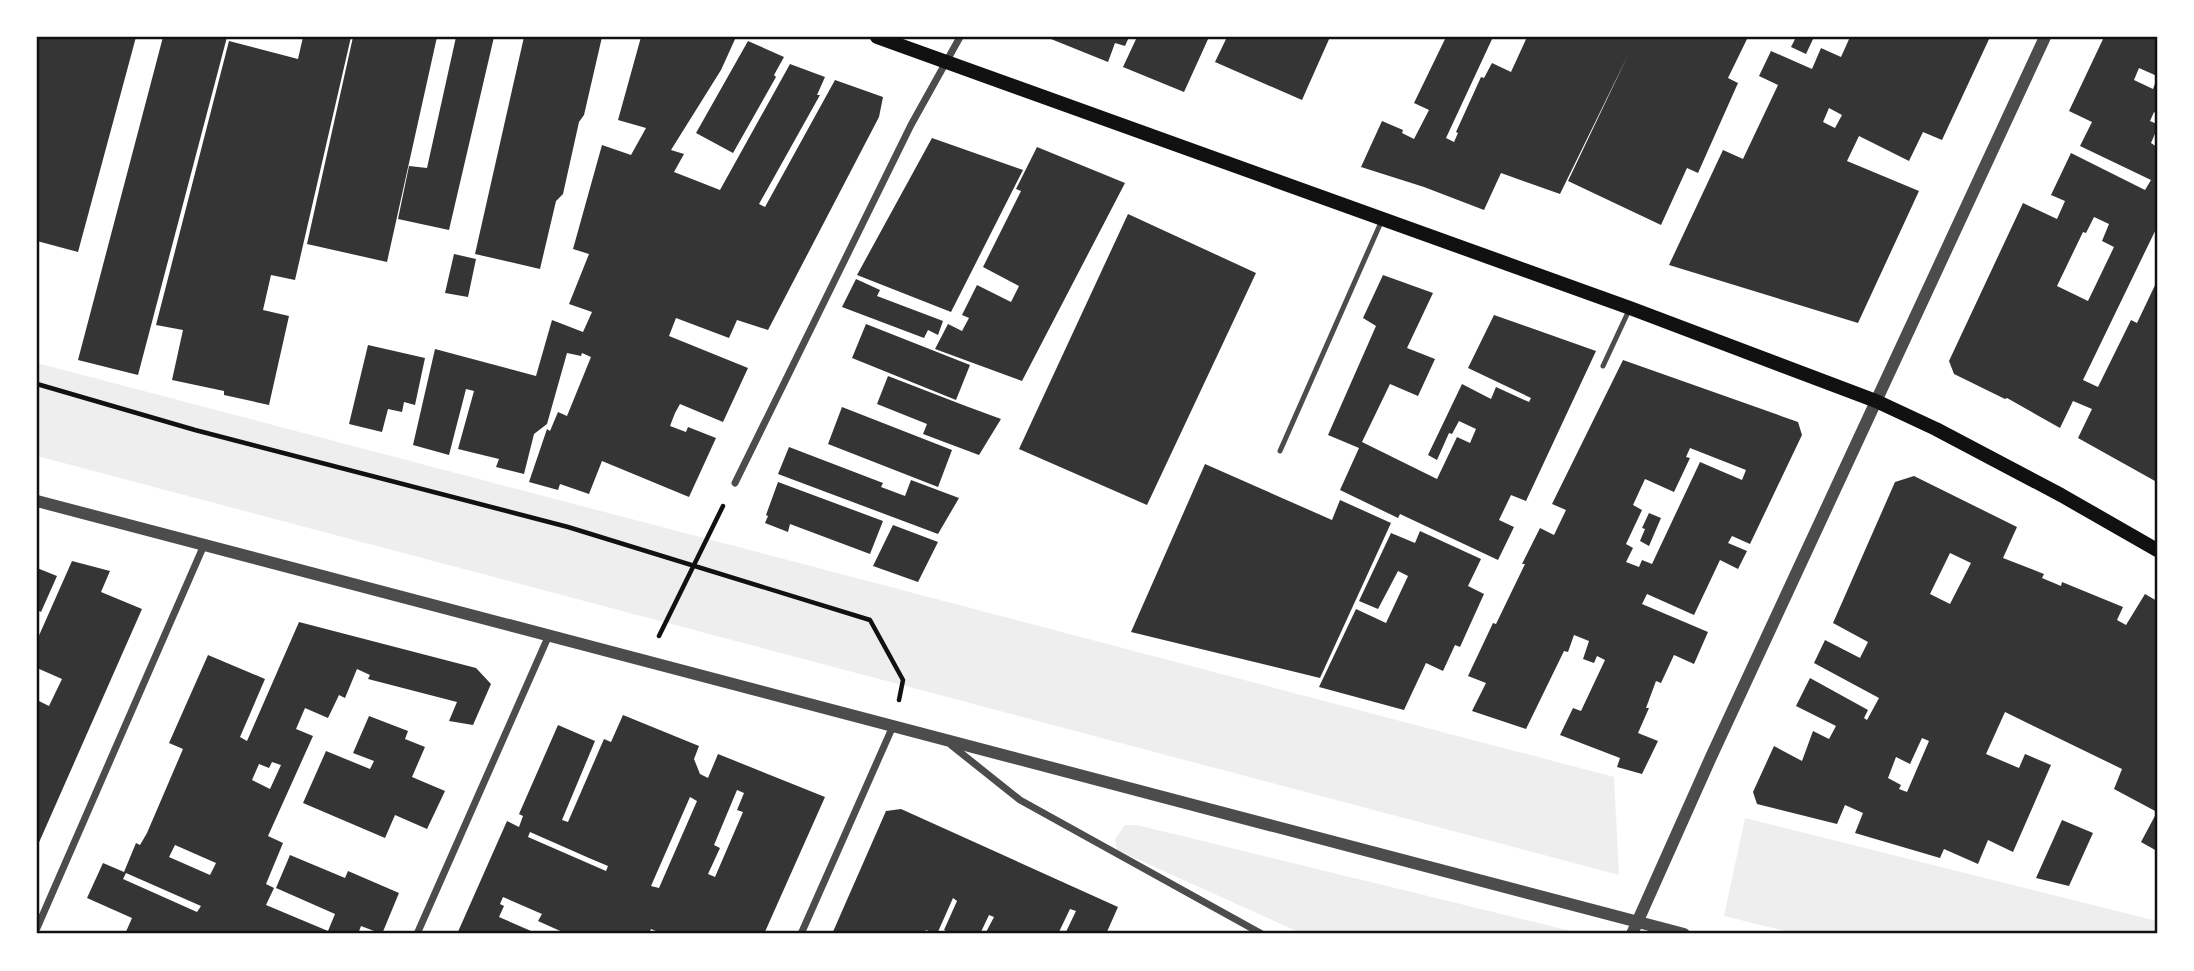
<svg xmlns="http://www.w3.org/2000/svg" width="2194" height="971" viewBox="0 0 2194 971" font-family="'Space Grotesk',sans-serif">
<style>
.green{fill:#eee}
.building{fill:#353535;fill-rule:evenodd}
.lines{fill:none;stroke-linecap:round;stroke-linejoin:round}
.path{stroke:#111;stroke-width:4.5}
.service{stroke:#4c4c4c;stroke-width:5}
.minor{stroke:#4c4c4c;stroke-width:7}
.tertiary{stroke:#4c4c4c;stroke-width:12}
.secondary{stroke:#111;stroke-width:14}
.neatline{fill:none;stroke:#111;stroke-width:2.5}
</style>
<rect width="100%" height="100%" fill="#fff"/>
<path class="green" d="M37,363L1614,777L1619,875L37,456Z
M1745,818L2157,921V934H1797L1724,916Z
M1125,825H1137L1579,933L1303,934L1117,850L1115,839Z"/>
<path class="building" d="M37,37H136L78,252L37,241Z
M163,37H227L138,375L78,360Z
M303,37H351L295,280L271,275L263,310L289,316L269,405L224,395V391L172,380L183,330L156,325L229,41L298,59Z
M353,37H437L387,262L307,244Z
M456,37H494L449,230L398,219L409,166L427,168Z
M524,37H602L584,115L579,122L563,194L556,201L540,269L475,254Z
M641,37H736L721,70L671,150L684,154L674,172L720,190L790,64L825,77L817,95H820L759,204L765,207L835,80L883,97L879,117L768,330L737,320L729,338L676,318L669,336L748,368L723,422L680,404L675,413L670,426L686,432L688,427L716,438L689,497L602,461L589,494L560,484L558,490L529,482L547,429L550,431L558,412L567,416L591,357L582,353L581,356L567,353L547,424L534,434L524,474L496,467L499,459L458,449L474,391L466,389L449,455L413,445L435,349L536,376L552,320L583,332L592,312L569,304L589,254L573,249L602,145L631,155L646,128L618,120Z
M1046,37H1129L1125,46L1115,43L1108,62Z
M1137,37H1209L1184,92L1123,67Z
M1227,37H1330L1302,100L1215,62Z
M1446,37H1493L1446,138L1454,142L1458,133L1456,132L1481,77L1484,78L1492,63L1511,72L1527,37H1748L1728,78L1738,83L1698,173L1687,168L1661,225L1568,181L1629,53L1560,194L1501,173L1484,210L1424,187L1361,167L1382,121L1403,130L1402,133L1414,139L1429,110L1414,103Z
M1796,37H1814L1806,54L1791,47Z
M1850,37H1990L1942,140L1923,132L1909,161L1859,136L1847,161L1919,191L1858,323L1669,265L1723,150L1743,159L1778,85L1759,76L1771,51L1812,69L1821,48L1841,57ZM1829,108L1842,115L1835,128L1823,122Z
M2104,37H2157V76L2139,68L2134,80L2153,89L2157,78V114L2154,112L2150,121L2157,124V129L2151,143L2157,147V227L2083,380L2098,387L2131,320L2137,323L2157,281V476L2155,481L2078,438L2092,409L2073,401L2060,428L2007,398L2005,399L1954,374L1949,361L2023,203L2057,219L2065,201L2051,195L2071,153L2145,190L2151,180L2080,146L2092,122L2069,111ZM2094,217L2109,224L2102,241L2114,247L2088,301L2057,286L2083,232L2086,233Z
M748,41L784,57L774,75L776,77L733,153L696,133Z
M932,138L1023,170L951,312L857,275Z
M1037,147L1125,183L1022,381L935,349L948,324L962,331L969,318L962,315L977,285L1011,302L1019,286L983,267L1021,191L1016,189Z
M1128,214L1256,273L1147,505L1019,449Z
M454,254L476,259L468,297L445,293Z
M1383,275L1433,293L1407,348L1435,359L1418,396L1390,384L1362,442L1437,479L1457,437L1470,443L1476,429L1459,421L1452,434L1449,433L1437,460L1428,455L1462,384L1491,399L1496,387L1529,402L1531,398L1468,368L1494,315L1596,351L1526,501L1511,495L1499,520L1514,527L1498,560L1400,514L1398,518L1340,490L1359,448L1328,435L1376,326L1363,318Z
M856,279L880,290L877,296L943,321L938,335L928,330L924,338L842,307Z
M866,324L970,365L956,400L852,358Z
M368,345L425,358L415,405L404,402L402,412L388,409L382,432L349,424Z
M1623,360L1798,422L1802,435L1750,544L1732,536L1728,543L1747,551L1738,569L1720,560L1694,615L1647,594L1642,604L1708,632L1694,664L1674,655L1661,683L1656,681L1646,708H1649L1638,733L1658,741L1642,774L1617,767L1620,758L1560,735L1573,708L1581,711L1605,660L1597,656L1594,663L1583,659L1589,641L1574,635L1568,652L1564,651L1526,729L1472,711L1486,683L1468,676L1493,623L1496,624L1525,564H1522L1540,528L1554,535L1566,510L1552,504ZM1690,448L1746,470L1742,480L1700,462L1652,564L1642,560L1639,567L1626,562L1633,548L1626,544L1642,510L1633,505L1645,479L1674,492L1690,458L1686,457Z
M888,376L963,405L1001,419L979,455L923,434L927,424L877,404Z
M842,407L952,450L938,487L828,444Z
M789,447L883,483L881,487L905,496L911,480L959,498L938,534L778,474Z
M1205,464L1332,520L1340,500L1391,523L1320,678L1131,632Z
M1914,476L2017,527L2003,558L2044,574L2042,578L2061,586L2062,582L2123,607L2117,620L2126,625L2145,594L2157,601V851L2141,842L2157,812L2114,789L2122,769L2005,712L1986,754L2019,768L2025,754L2051,765L2013,852L1988,840L1978,864L1944,849L1940,858L1855,833L1863,813L1845,805L1837,824L1757,804L1753,792L1774,746L1802,761L1813,731L1829,739L1836,726L1796,706L1810,678L1868,710L1864,718L1867,720L1879,698L1814,663L1825,640L1860,658L1868,642L1833,623L1895,482ZM1950,553L1971,563L1950,604L1930,594ZM1922,738L1929,741L1907,792L1899,789L1901,785L1888,778L1896,757L1910,764Z
M778,482L883,521L870,554L790,524L788,532L765,523L768,516L766,515Z
M1649,513L1661,518L1649,546L1640,541L1645,529L1642,528Z
M893,525L938,542L918,582L873,566Z
M1420,531L1481,559L1468,586L1484,594L1460,647L1455,645L1443,671L1426,663L1404,710L1319,687L1356,609L1386,623L1408,576L1398,571L1378,609L1359,601L1391,533L1415,543Z
M72,561L110,571L101,592L142,609L37,847V700L49,706L62,679L37,668V640Z
M37,568L57,576L41,612L37,610Z
M299,622L476,668L491,684L473,725L449,721L457,702L368,679L370,675L357,669L345,698L339,695L328,718L305,708L296,729L313,736L268,836L283,843L266,884L274,888L266,905L328,931L335,914L276,888L290,855L345,878L348,871L399,893L382,934L361,926L358,934H125L132,918L87,898L103,863L124,872L136,843L140,845L147,833L183,749L169,743L208,655L265,679L240,737L247,741ZM272,762L281,765L270,789L252,780L259,764L269,768ZM175,845L216,863L210,875L169,857ZM126,873L201,906L197,912L123,879Z
M623,715L699,746L694,759L700,774L708,778L718,754L825,797L764,934H663L651,929L649,934H567L538,921L542,914L503,897L500,904L504,906L499,917L538,934H457L507,821L519,827L523,816L519,814L558,725L595,741L562,820L568,822L604,739L611,742ZM737,790L744,793L737,810L743,812L715,877L708,874L720,848L714,845ZM690,797L697,801L659,888L651,886ZM530,832L589,858L608,866L606,871L528,837Z
M369,716L408,731L405,739L425,747L412,777L445,791L427,829L395,815L385,838L303,803L326,751L370,769L374,761L353,753Z
M901,809L1118,907L1106,934H1065L1076,911L1070,909L1058,934H985L994,917L989,915L980,934H944L946,931L944,930L957,901L953,898L937,934L926,930L924,934H832L886,811Z
M2062,820L2093,833L2069,886L2036,878Z"/>
<g class="lines">
<path class="path" d="M37,384L195,430L568,527L870,620L903,680L899,700
M659,636L723,506"/>
<path class="service" d="M1603,366L1630,308
M1280,451L1382,220"/>
<path class="minor" d="M735,483L911,125L960,37
M951,745L1020,800L1262,934
M37,928L204,545
M417,934L549,635
M801,934L893,726"/>
<path class="tertiary" d="M37,501L1684,934
M1632,934L1711,757L2045,37"/>
<path class="secondary" d="M877,37L1630,308L1876,401L1936,429L2061,495L2157,550"/>
</g>
<rect width="2194" height="971" fill="none" stroke="#ffffff" stroke-width="77"/>
<rect x="38" y="38" width="2118" height="894" class="neatline"/>
</svg>
